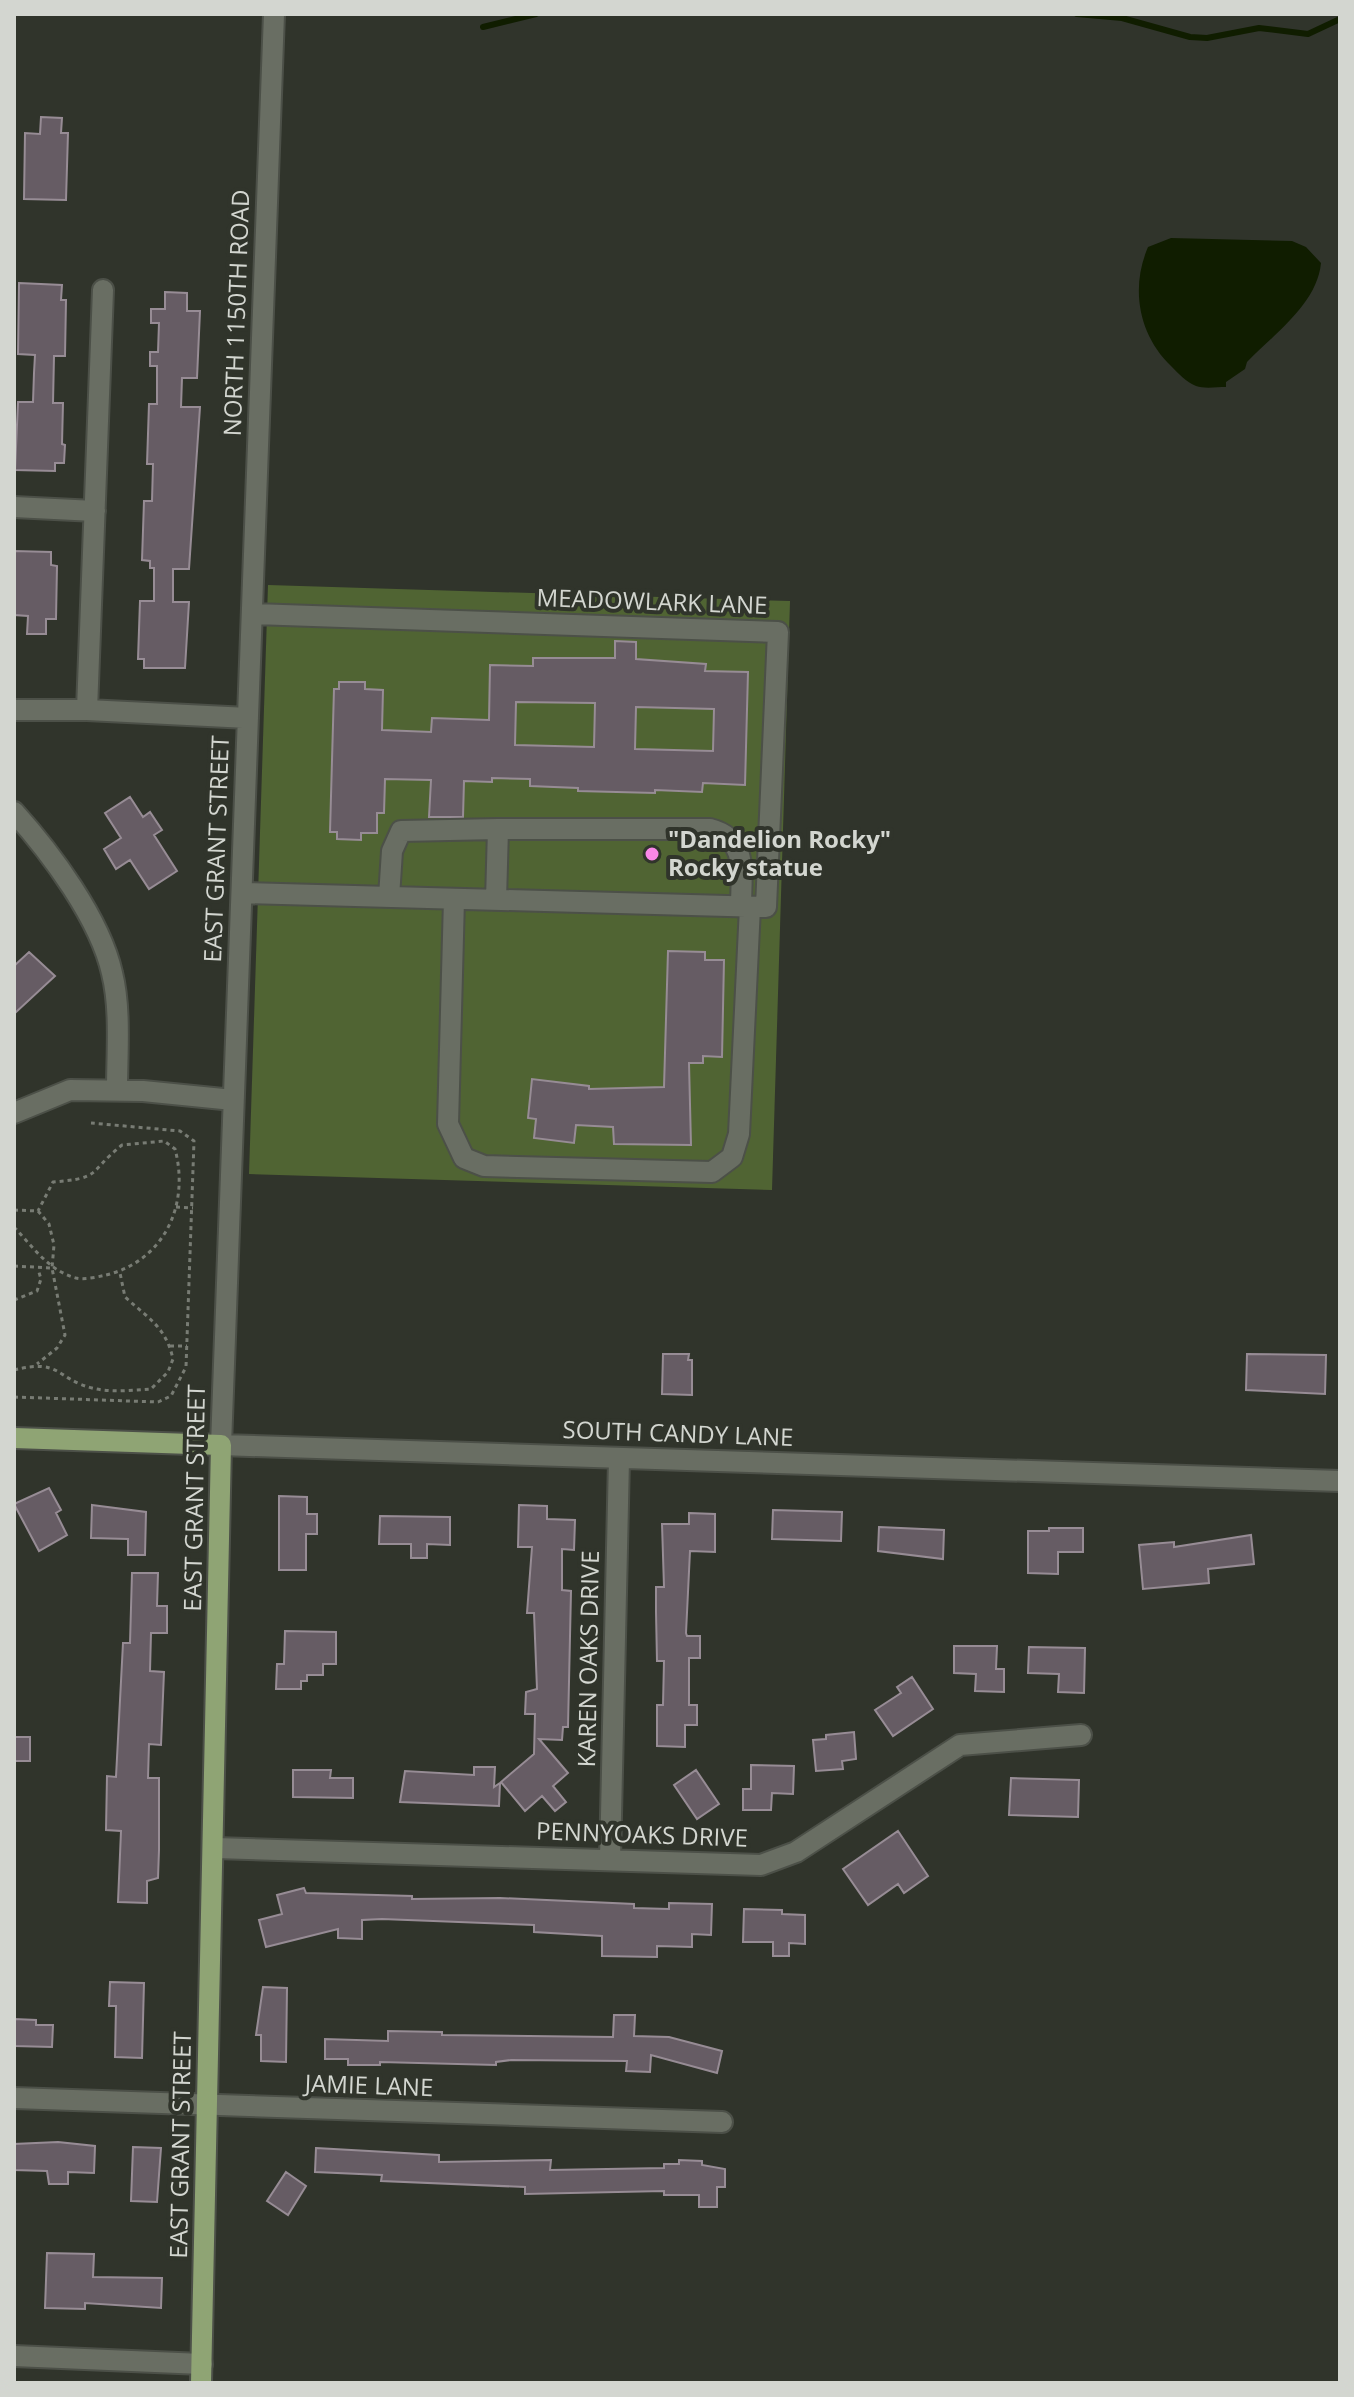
<svg xmlns="http://www.w3.org/2000/svg" width="1354" height="2397" viewBox="0 0 1354 2397" font-family="'Open Sans',sans-serif">
<style>
.green{fill:#506433}
.water{fill:#101d00}
.lines{fill:none;stroke-linecap:round;stroke-linejoin:round}
.stream{stroke:#101d00;stroke-width:6}
.building{fill:#665c64;stroke:#978c95;stroke-width:2;fill-rule:evenodd}
.minor-casing{stroke:#4c5048;stroke-width:24}
.major-casing{stroke:#4c5048;stroke-width:24}
.path{stroke:#787c74;stroke-width:3;stroke-dasharray:4 4;stroke-linecap:butt}
.minor{stroke:#696e63;stroke-width:20}
.major{stroke:#8fa474;stroke-width:20}
.poi-dot{fill:#fa87e7;stroke:#30342b;stroke-width:3}
.labels{text-anchor:middle;stroke-width:8;stroke-linejoin:round;paint-order:stroke}
.street-label{font-size:24px;fill:#d3d6d0;stroke:#30342b}
.poi-label{font-size:24px;font-weight:bold;fill:#d3d6d0;stroke:#30342b;text-anchor:start}
</style>
<rect width="100%" height="100%" fill="#30342b"/>
<path class="green" d="M268,585L790,601L772,1190L249,1174Z"/>
<path class="water" d="M1171,238L1292,241L1306,247L1321,263C1317,304 1275,333 1247,362L1245,369L1226,382V387C1217,387 1204,389 1196,386C1186,382 1179,374 1171,366C1139,335 1130,289 1148,247Z"/>
<g class="lines">
<path class="stream" d="M1077,14L1122,18L1190,37L1207,38L1259,28L1308,34L1340,19
M483,27L536,14"/>
</g>
<path class="building" d="M41,117L62,118L61,133H68L66,200L24,199L25,133L40,134Z
M19,283L62,285L61,300H66L65,356H54L53,403H63L62,444L65,445L64,463H55V471L15,470L18,402H33L34,373L35,355L18,354Z
M165,292L187,293V311H200L197,378H182L181,407H200L189,569H173V602H189L185,668H144V659H138L140,601H154V568H150V561L142,560L144,501H152L153,464H147L149,404H157V366H150V352H158L159,323H151V309H165Z
M14,551L51,552V565L57,566L56,619H46V634H27L28,616L14,615Z
M615,641L636,642V659L706,664L705,671L748,672L745,785L703,783L702,792L655,790V793L578,791V788L530,786V779L492,778V782L464,781L463,817H429L431,780L385,779L384,813H377V833H361V840L337,839V832H330L334,689H339V682H365V689L383,690L382,730L431,732L432,718L489,720L490,665L533,666V658H615ZM516,702L595,703L594,747L515,745ZM636,707L714,709L713,751L635,749Z
M130,797L143,817L150,812L162,830L154,835L177,871L149,889L130,860L116,869L104,849L121,838L105,813Z
M668,951L705,952V960H724L722,1057L703,1056V1063H689L691,1145L614,1144L613,1127L576,1125L574,1143L534,1138L536,1119L528,1118L532,1079L589,1086V1089L664,1087Z
M29,952L55,976L14,1014V966Z
M663,1354H689L688,1360H692V1395L662,1394Z
M1247,1354L1326,1355L1325,1394L1246,1390Z
M49,1488L61,1510L56,1513L67,1535L39,1551L14,1504Z
M279,1496L307,1497V1514H317V1534H306V1570H279Z
M92,1505L146,1512L145,1555H128V1539L91,1538Z
M519,1505L547,1506V1519L575,1520L574,1550L562,1549V1590L571,1591L568,1727H563L562,1740L539,1739L568,1773L553,1786L566,1802L555,1811L542,1796L525,1811L501,1782L534,1754L535,1714H525L526,1692L537,1689L534,1613H527L532,1547H518Z
M773,1510L842,1512L841,1541L772,1539Z
M689,1513L715,1514V1552L690,1551L686,1633L687,1636H700V1658H689V1705H697V1725H685V1747L657,1746V1705H663L664,1661H657L656,1612V1587H664L662,1524H689Z
M380,1516L450,1517V1545L427,1544V1558H411V1544H379Z
M879,1527L944,1530L943,1559L878,1551Z
M1049,1528H1083V1552H1058V1574L1028,1573V1531H1049Z
M1251,1535L1254,1564L1208,1569L1209,1583L1143,1589L1139,1545L1174,1542V1547Z
M132,1573H158L157,1606H167V1633H151L150,1671L164,1672L161,1745L149,1744L148,1778H159V1850L158,1878L147,1881V1903L118,1902L121,1831L106,1830L107,1776L116,1777L123,1643H130Z
M285,1631L336,1632V1664H323V1675H307V1681H301V1689H276L277,1664H284Z
M954,1646H997L996,1669H1004V1692L975,1691L976,1674L954,1673Z
M1029,1647L1085,1648L1084,1693L1058,1692L1059,1674L1028,1673Z
M912,1677L933,1709L893,1736L875,1710L901,1693L897,1687Z
M854,1732L856,1759L842,1761L843,1769L816,1771L813,1740L826,1739V1735Z
M14,1737H30V1761H14Z
M751,1765L794,1766L793,1794L772,1793L771,1810H743V1789H751Z
M474,1767H495L494,1787L500,1783L499,1806L400,1802L405,1771L474,1775Z
M293,1770H331L330,1778H353V1798L293,1797Z
M696,1770L719,1804L697,1819L674,1785Z
M1011,1778L1079,1780L1078,1817L1009,1815Z
M898,1831L928,1876L904,1893L898,1884L868,1905L843,1869Z
M304,1888L306,1893L412,1896V1899L500,1898L634,1904V1908L669,1909V1903L712,1904L711,1935L692,1934V1947L657,1946V1957L602,1956V1936L534,1932V1925L382,1919L362,1920V1939L338,1938V1929L266,1947L259,1920L282,1914L277,1895Z
M744,1909L782,1910V1914L805,1915V1944L789,1943V1956H773V1942H743Z
M110,1982L144,1983L142,2058L115,2057L116,2006H109Z
M263,1987L287,1988L286,2062L261,2061V2035H256Z
M614,2015H635L634,2036L669,2037L722,2051L717,2073L651,2055L650,2072L626,2071L627,2061L511,2060L496,2062V2065L380,2062V2065H348V2059H325V2039L388,2041V2031L442,2032V2035L613,2037Z
M14,2019L36,2020V2025H53L52,2047L14,2046Z
M58,2142L95,2146L94,2173L68,2172V2184H49L47,2171L14,2170V2144Z
M133,2147L161,2148L157,2202L131,2201Z
M316,2148L439,2155V2162L551,2160L550,2170L664,2168V2164H679V2160L702,2161V2165L725,2169V2187H717V2207H699V2195H664V2191L525,2194V2187L381,2181L382,2175L315,2172Z
M286,2172L306,2186L288,2215L267,2201Z
M47,2253L94,2254L93,2277L162,2278L161,2308L85,2303V2309L45,2308Z"/>
<g class="lines">
<g class="minor-casing">
<path id="minor" d="M274,14L221,1445L1340,1481
M103,290L87,710L248,718
M14,507L95,511
M14,710H87
M14,812C51,853 100,919 112,973C121,1009 117,1053 117,1090
M242,893L766,907L778,632L253,614
M389,897L392,851L401,831L498,829
M454,899L448,1124L464,1158L484,1166L712,1172L732,1157L739,1134L750,907
M496,900L498,829H710C749,839 741,874 741,907
M14,1113L70,1090L143,1091L233,1100
M215,1848L761,1865L796,1852L960,1745L1081,1735
M610,1860L619,1459
M14,2098L722,2122
M14,2356L202,2364"/>
</g>
<g class="major-casing">
<path id="major" d="M14,1438L221,1445L201,2383"/>
</g>
<path class="path" d="M176,1207L193,1208
M14,1210L38,1211L49,1224L54,1245L52,1268L65,1335L57,1348L37,1364
M14,1227C32,1246 49,1271 76,1278C85,1280 97,1277 106,1275C164,1261 190,1205 175,1149L164,1141L122,1145C87,1173 103,1178 53,1182L38,1211
M14,1266L52,1268
M14,1300L37,1291L41,1279L38,1269
M170,1346H187
M14,1370C61,1358 56,1379 92,1388C111,1393 132,1390 151,1389L168,1372L173,1359C166,1327 148,1318 125,1297L120,1273
M14,1397L158,1402L171,1396L186,1367L194,1141L180,1131L91,1123"/>
<use href="#minor" class="minor"/>
<use href="#major" class="major"/>
</g>
<circle class="poi-dot" cx="652" cy="854" r="8"/>
<g class="labels">
<g class="street-label">
<text transform="translate(237 313) rotate(-88)" y="8">NORTH 1150TH ROAD</text>
<text transform="translate(652 602) rotate(2)" y="8">MEADOWLARK LANE</text>
<text transform="translate(217 849) rotate(-88)" y="8">EAST GRANT STREET</text>
<text transform="translate(678 1434) rotate(2)" y="8">SOUTH CANDY LANE</text>
<text transform="translate(195 1498) rotate(-89)" y="8">EAST GRANT STREET</text>
<text transform="translate(589 1659) rotate(-89)" y="8">KAREN OAKS DRIVE</text>
<text transform="translate(642 1835) rotate(2)" y="8">PENNYOAKS DRIVE</text>
<text transform="translate(369 2086) rotate(2)" y="8">JAMIE LANE</text>
<text transform="translate(181 2145) rotate(-89)" y="8">EAST GRANT STREET</text>
</g>
<g class="poi-label">
<text x="668" y="848">"Dandelion Rocky"<tspan x="668" dy="28">Rocky statue</tspan></text>
</g>
</g>
<rect width="1354" height="2397" fill="none" stroke="#d3d6d0" stroke-width="32"/>
</svg>
